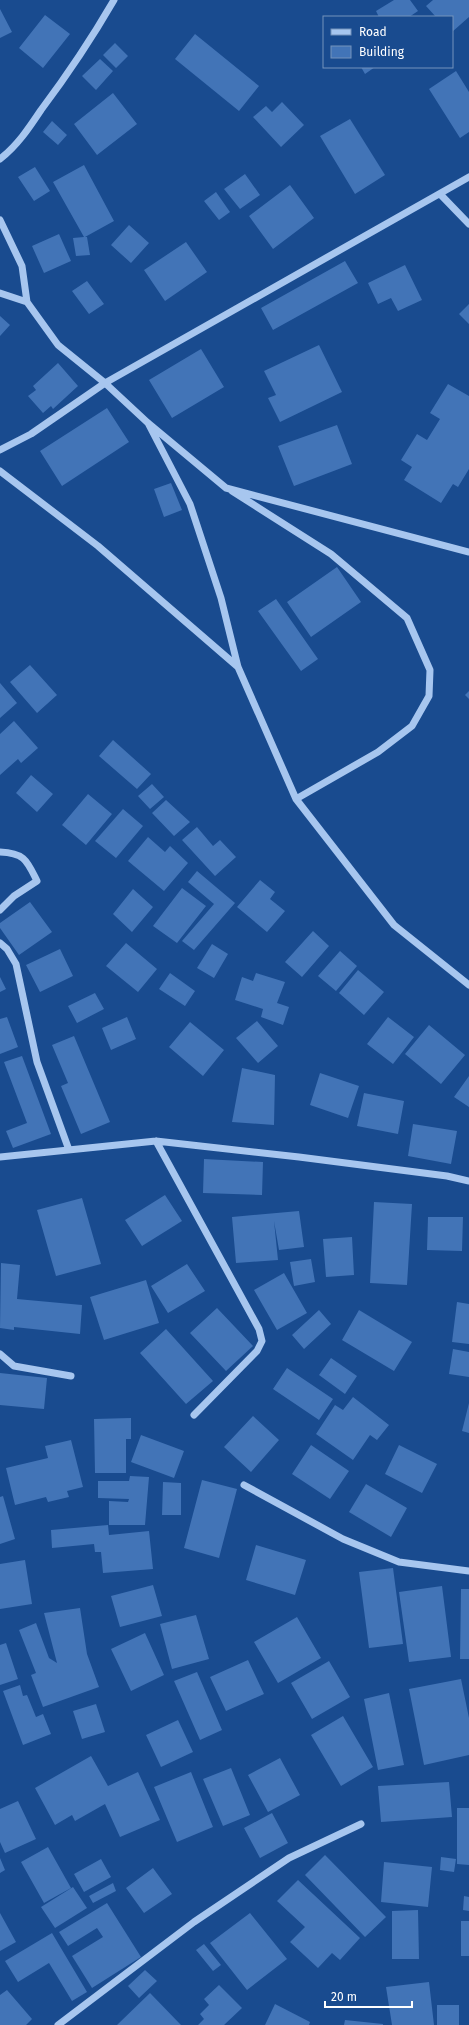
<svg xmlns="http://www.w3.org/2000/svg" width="469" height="2025" viewBox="0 0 469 2025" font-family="'Fira Sans',sans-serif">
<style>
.building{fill:#4274b7}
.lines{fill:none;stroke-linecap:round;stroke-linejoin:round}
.minor{stroke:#a7c6ef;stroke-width:7}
</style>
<rect width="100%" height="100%" fill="#194b8f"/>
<path class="building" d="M394,0H410L418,11L409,17H379L376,11Z
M433,0H469V17L452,32V17H436L426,6Z
M0,9L12,32L0,38Z
M45,15L70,34L43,68L19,48Z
M195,34L259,86L239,111L175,59Z
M115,43L128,56L116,68L103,55Z
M100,59L113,71L96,90L82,76Z
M361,67H375L365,74Z
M456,71L469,92V132L460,138L429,89Z
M113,93L137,124L97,155L74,124Z
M282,102L304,125L281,147L253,117L266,106L272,112Z
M350,119L385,175L355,194L320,136Z
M52,121L67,135L58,145L43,132Z
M84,165L114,221L85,237H87L90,255L76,256L73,238L84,237L53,182Z
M35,167L50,191L34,201L18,177Z
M245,174L260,195L240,209L224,189Z
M290,185L314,218L273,249L249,216Z
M216,192L230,212L219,220L204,201Z
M129,225L149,243L131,263L111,245Z
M59,234L71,261L44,273L32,246Z
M186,242L207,272L165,301L144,270Z
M345,261L358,283L273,330L261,308Z
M405,265L422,300L398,311L391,298L378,304L368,283Z
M87,281L104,304L89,314L72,291Z
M469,304V324L459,314Z
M0,316L10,325L0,336Z
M319,345L342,392L280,422L268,398L276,395L264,371Z
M201,349L224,387L172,418L149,380Z
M58,363L78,386L53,409L51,406L43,413L28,396L36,390L33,386Z
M448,384L469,396V469L458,487L453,484L441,503L404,480L412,467L401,460L417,434L427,440L440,419L430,413Z
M107,408L129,442L62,486L40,451Z
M337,425L352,464L294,486L278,446Z
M171,483L182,510L164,517L154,489Z
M337,567L361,602L311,637L287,602Z
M276,599L318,659L301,671L258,611Z
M30,665L57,695L37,713L10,682Z
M0,683L17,703L0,718Z
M469,691V699L465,695Z
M14,721L38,748L21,763L18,759L0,775V734Z
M113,740L151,774L137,789L99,756Z
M31,775L53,794L37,812L16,793Z
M152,784L164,797L150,809L138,796Z
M88,794L112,814L86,845L62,825Z
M166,800L190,822L174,836L152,813Z
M123,809L143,826L116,858L95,841Z
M197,827L213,846L220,840L236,857L215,876L182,840Z
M148,837L165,852L170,846L188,863L164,891L128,861Z
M197,871L235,903L194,950L182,941L214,904L188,882Z
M260,880L275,892L270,899L285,911L267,932L237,907Z
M182,888L206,906L177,943L153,926Z
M133,889L153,907L132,932L113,914Z
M30,902L52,932L19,955L0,928V923Z
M313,931L329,946L302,977L285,962Z
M126,943L157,969L138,992L106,966Z
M212,944L228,954L214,978L197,968Z
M60,949L73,976L40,992L26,965Z
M340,951L357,966L336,991L318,976Z
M358,970L384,992L364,1015L339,993Z
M170,973L195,991L185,1006L159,989Z
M256,973L285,982L277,1003L289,1007L283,1025L261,1017L263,1009L235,1000L242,977L253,981Z
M0,977L6,989L0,992Z
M95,993L104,1009L77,1023L68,1006Z
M7,1017L18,1047L0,1054V1019Z
M127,1017L136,1039L111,1050L102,1028Z
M388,1017L414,1037L393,1064L367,1044Z
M257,1021L278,1046L258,1063L236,1038Z
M190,1022L224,1050L203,1076L169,1047Z
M429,1025L465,1055L441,1084L405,1054Z
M74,1036L110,1122L81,1134L61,1086L68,1083L52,1045Z
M22,1056L51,1134L13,1148L6,1131L27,1123L4,1062Z
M242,1068L275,1075L274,1125L232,1122Z
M320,1073L359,1086L348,1118L310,1105Z
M469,1076V1107L454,1097Z
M364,1093L404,1101L398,1134L357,1126Z
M413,1124L457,1131L451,1164L408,1156Z
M204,1159L263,1162L262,1195L203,1193Z
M165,1195L182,1221L142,1246L125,1220Z
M82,1198L101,1264L56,1276L37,1210Z
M374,1202L412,1204L407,1285L370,1283Z
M299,1211L304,1247L279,1250L274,1221L278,1260L236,1263L232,1217Z
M428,1217H463L462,1251L427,1250Z
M352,1237L354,1275L326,1277L323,1239Z
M311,1259L315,1282L294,1286L290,1262Z
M1,1263L20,1265L17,1299L82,1305L80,1334L14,1327V1330L0,1328Z
M187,1264L205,1291L168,1313L151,1286Z
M284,1273L307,1313L277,1330L254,1290Z
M146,1280L159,1323L104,1340L90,1297Z
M457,1302L469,1304V1344L452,1342Z
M217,1308L253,1346L226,1371L190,1333Z
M319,1310L331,1324L304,1349L292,1335Z
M359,1310L412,1342L394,1371L342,1340Z
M166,1329L213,1381L186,1404L140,1353Z
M453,1349L469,1352V1377L449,1374Z
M331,1358L357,1376L345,1394L319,1375Z
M287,1368L333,1399L319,1420L273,1389Z
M0,1373L47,1378L44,1409L0,1405Z
M353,1397L389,1425L377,1440L370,1435L353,1460L316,1434L335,1405L343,1410Z
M469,1403V1433L462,1431Z
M253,1416L279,1440L251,1472L224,1447Z
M131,1418V1439H126V1473H95L94,1419Z
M141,1435L184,1451L174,1478L131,1462Z
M71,1440L83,1487L67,1491L69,1497L48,1502L46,1497L15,1505L6,1468L48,1458L45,1446Z
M311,1445L349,1471L330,1499L292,1474Z
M399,1445L437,1464L422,1493L385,1474Z
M130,1476L149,1477L145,1525H109V1501L128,1502L129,1499L98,1498V1481H129Z
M202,1480L237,1489L219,1558L184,1548Z
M163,1482L181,1483V1515H162Z
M366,1484L407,1508L391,1537L349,1512Z
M3,1496L15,1539L0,1544V1497Z
M108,1525L109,1535L149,1531L153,1569L103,1573L101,1552H95L94,1544L52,1548L51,1530Z
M256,1545L306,1560L295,1595L246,1580Z
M25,1560L32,1604L0,1609V1564Z
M393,1568L403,1644L369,1648L359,1572Z
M153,1585L162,1616L120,1627L111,1596Z
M442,1586L451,1657L409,1662L399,1592Z
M461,1589H469V1659H460Z
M80,1608L87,1654L99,1687L43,1707L31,1675L36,1673L19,1630L36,1623L49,1658L57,1663L44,1613Z
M196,1615L209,1659L172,1669L160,1624Z
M297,1617L321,1658L278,1683L254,1642Z
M145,1633L164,1675L131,1691L111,1649Z
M6,1643L18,1679L0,1685V1645Z
M248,1660L264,1694L226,1711L210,1677Z
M329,1661L350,1697L312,1719L291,1683Z
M197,1672L222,1730L200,1740L174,1681Z
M461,1679L469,1718V1755L424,1765L409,1689Z
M20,1685L23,1696L27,1695L36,1717L43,1714L51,1734L23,1745L3,1691Z
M389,1693L404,1765L378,1770L364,1699Z
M96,1704L105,1732L82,1739L73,1711Z
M343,1716L373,1767L341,1786L311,1735Z
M178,1720L193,1752L161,1767L146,1735Z
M91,1756L108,1786L138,1772L160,1820L120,1837L105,1804L75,1821L72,1815L55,1825L35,1788Z
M280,1758L300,1795L268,1812L248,1775Z
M231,1768L250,1815L223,1826L203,1779Z
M191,1772L213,1827L177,1842L154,1787Z
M449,1782L452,1817L381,1822L378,1786Z
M18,1801L36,1839L5,1853L0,1842V1809Z
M457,1808H469V1865L457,1864Z
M272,1813L288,1843L260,1858L244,1828Z
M48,1847L71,1888L44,1903L21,1862Z
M325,1855L386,1917L365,1937L305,1875Z
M441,1857L456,1859L454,1872L440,1870Z
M0,1858L5,1870L0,1873Z
M101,1859L111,1877L84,1892L74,1874Z
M384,1862L432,1867L428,1907L381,1902Z
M153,1868L172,1894L144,1913L126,1888Z
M298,1880L360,1938L340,1960L332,1953L318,1968L290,1942L305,1927L277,1901Z
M113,1883L116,1891L93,1903L89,1896Z
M73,1887L87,1908L55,1928L41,1907Z
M464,1896L469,1897V1911L463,1910Z
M107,1903L141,1957L92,1988L72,1956L103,1937L97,1928L68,1946L59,1932Z
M418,1910L419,1959H392V1911Z
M0,1913L16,1942L0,1951Z
M250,1913L287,1959L247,1990L210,1943Z
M461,1921H469V1956H461Z
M52,1933L87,1992L72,2001L49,1963L18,1982L5,1961Z
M204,1944L221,1965L213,1971L196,1950Z
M145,1970L157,1981L139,1998L128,1986Z
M429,1982L434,2025H392L386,1987Z
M219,1985L242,2008L224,2025H198L204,2019L200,2014L209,2005L204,1999Z
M7,1990L32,2019L26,2025H0V1995Z
M150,1993L181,2025H117Z
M275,2004L310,2022L309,2025H265Z
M437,2005H459V2025H437Z
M345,2020L383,2024V2025H344Z"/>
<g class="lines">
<path class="minor" d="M0,159C17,146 29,128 41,110C68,74 92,38 114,0
M440,194L469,224
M0,220L22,266L27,302
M0,293L27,302L58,345L105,383L148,423L226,488L469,552
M148,423L190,504L221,598L238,667L296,799L394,925L469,985
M0,450L31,434L105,383L469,177
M0,471L98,546L238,667
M232,491L331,554L407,618L430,670L429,696L412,726L378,752L296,799
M0,852C25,853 27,861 37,881L14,896L0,910
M0,943L7,949L16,964L37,1062L69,1150
M156,1141L259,1329L262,1341L257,1351L194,1415
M0,1157L156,1141L299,1157L447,1176L469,1181
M0,1354L14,1366L71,1376
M244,1485L343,1539L399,1562L469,1571
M58,2025L194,1922L289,1858L361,1824"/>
</g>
<rect x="323" y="16" width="130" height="52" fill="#194b8f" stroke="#7593bc"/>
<rect x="331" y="29" width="20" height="6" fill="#a7c6ef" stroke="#7593bc"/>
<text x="359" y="36" font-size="12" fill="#ffffff">Road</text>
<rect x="331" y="46" width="20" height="12" fill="#4274b7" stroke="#7593bc"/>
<text x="359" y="56" font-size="12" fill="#ffffff">Building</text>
<path d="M325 2001v6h87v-6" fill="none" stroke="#ffffff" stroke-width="2"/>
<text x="331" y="2001" font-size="12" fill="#ffffff" stroke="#194b8f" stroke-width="3" paint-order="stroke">20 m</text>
</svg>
